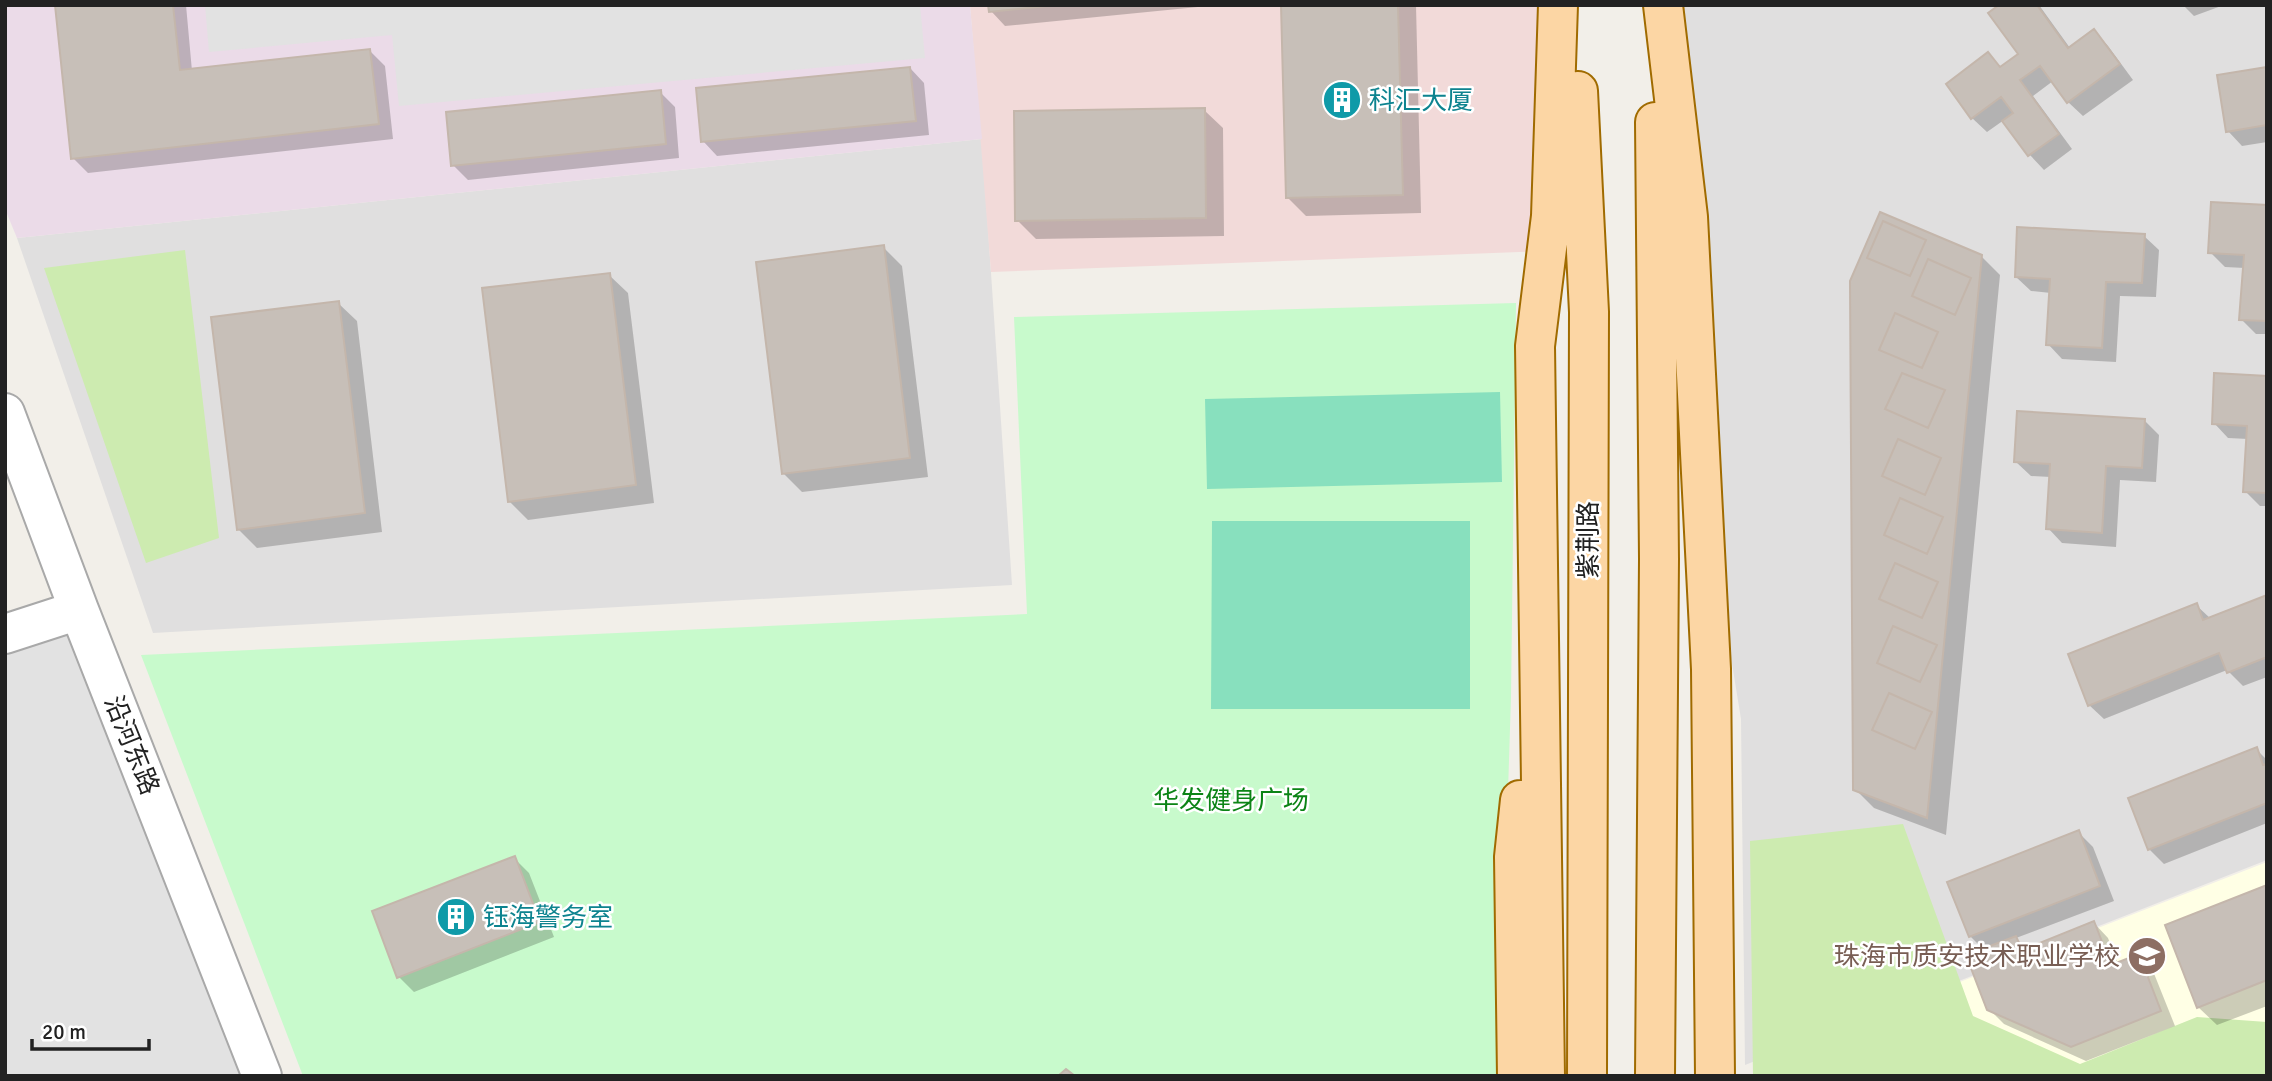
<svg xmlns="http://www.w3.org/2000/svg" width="2272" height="1081" viewBox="0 0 2272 1081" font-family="Signika,'Noto Sans SC',sans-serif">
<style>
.residential{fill:#e0dfdf}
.commercial{fill:#f2dad9}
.industrial{fill:#ebdbe8}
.education{fill:#ffffe5}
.grass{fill:#cdebb0}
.park{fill:#c8facc}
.pitch{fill:#88e0be}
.parking{fill:#e2e2e2}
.shadow{fill:#0003}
.building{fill:#c7bfb8;stroke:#c4b6ab;stroke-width:2}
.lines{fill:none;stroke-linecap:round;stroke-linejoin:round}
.minor-casing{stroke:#a9a9a9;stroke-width:42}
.primary-casing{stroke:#a06b00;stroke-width:42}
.minor{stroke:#fff;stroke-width:38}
.primary{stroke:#fcd6a4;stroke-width:38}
.labels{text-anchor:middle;stroke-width:5;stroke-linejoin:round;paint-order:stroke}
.culture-label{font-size:26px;fill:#0d838f;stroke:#fff;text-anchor:start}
.street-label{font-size:26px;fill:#222;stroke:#fff}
.park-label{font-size:26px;fill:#0c8416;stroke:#fff}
.education-label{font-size:26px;fill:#785e54;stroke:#fff;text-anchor:end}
</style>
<rect width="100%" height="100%" fill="#f2efe9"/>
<path class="residential" d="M1666,5H2267V860L1745,1065L1741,719L1707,510Z
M982,139L1012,585L153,633L17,238Z"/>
<path class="commercial" d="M970,5H1557L1547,251L991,272Z"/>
<path class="industrial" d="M5,5H970L982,139L17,238L5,209Z"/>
<path class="education" d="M2267,862V1064L2222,1076H1787L1786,1050Z"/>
<path class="grass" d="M185,250L219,538L146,563L44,268Z
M1903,824L1973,1016L2080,1064L2197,1017L2267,1022V1076H1753L1750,841Z"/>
<path class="park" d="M1516,303L1511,697L1499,1076H303L141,655L1027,614L1014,317Z"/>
<path class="pitch" d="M1500,392L1502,482L1207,489L1205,399Z
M1212,521H1470V709H1211Z"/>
<path class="parking" d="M205,5H920L925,58L399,106L392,35L209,52Z
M71,631L247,1076H5V653Z"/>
<path class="shadow" d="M57,5H186L192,71L370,51L385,66L393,139L88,173L73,158Z
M990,5H1218L1005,26L991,11Z
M1282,5H1416L1421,213L1306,216L1287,197Z
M2002,5H2039L2070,48L2094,31L2108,46L2133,80L2083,116L2068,102L2053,81L2033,96L2072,149L2044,170L2030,155L2004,120L1987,132L1972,118L1988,54L2002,68L2020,55Z
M2183,5H2224L2194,16Z
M910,68L924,83L929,135L717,156L703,141Z
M2267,68V142L2242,146L2228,131Z
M660,92L675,107L679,158L468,180L453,165Z
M1204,110L1223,128L1224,236L1036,239L1017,220Z
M2267,207V334H2256L2241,319L2245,268L2225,267L2210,252Z
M2144,236L2159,250L2156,297L2120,296L2116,362L2062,359L2048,344L2051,293L2031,291L2016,277Z
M883,247L902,266L928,477L802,492L783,473Z
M1981,256L2000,275L1946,835L1874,808L1855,789Z
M609,275L628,293L654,503L528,520L509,501Z
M338,303L357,321L382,532L257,548L238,529Z
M2267,378V506H2260L2245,491L2248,439L2228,438L2214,423Z
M2144,420L2159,435L2156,482L2120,480L2116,547L2062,543L2048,528L2051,477L2031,476L2016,462Z
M2267,597V677L2243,686L2227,670L2104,719L2089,705L2196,605L2211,619Z
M2256,749L2267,760V823L2164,864L2149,849Z
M2078,832L2093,847L2114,901L2016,938L2027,950L2094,923L2108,938L2118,964L2139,956L2153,971L2175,1026L2086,1061L2004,1024L1989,1009L1984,950L1970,936Z
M514,858L529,873L554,937L414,992L399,977Z
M2267,887V1006L2217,1025L2198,1007Z"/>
<path class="building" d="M55,5H173L180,70L370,49L379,124L71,159Z
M988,5H1057L989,12Z
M1281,5H1398L1403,195L1286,198Z
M1999,5H2037L2068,48L2094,29L2120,64L2067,103L2040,66L2020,80L2059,134L2028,156L2002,121L2013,113L2001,97L1971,119L1946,84L1988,52L2000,67L2018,54L1988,13Z
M910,67L916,121L701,142L696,88Z
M2267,67V125L2226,132L2217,75Z
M661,90L666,144L451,166L446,112Z
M1205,108L1206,218L1015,221L1014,111Z
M2211,202L2267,205V321L2239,320L2244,255L2208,253Z
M1880,212L1982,255L1927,818L1853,790L1850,281Z
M1883,221L1926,240L1910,276L1867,258Z
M2017,227L2145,234L2142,283L2106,282L2102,348L2046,345L2050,279L2015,277Z
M884,245L910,458L782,474L756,262Z
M1928,259L1971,278L1955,315L1912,296Z
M610,273L636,485L508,502L482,288Z
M339,301L365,513L237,530L211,317Z
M1895,313L1938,332L1922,368L1879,350Z
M1902,373L1945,390L1928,428L1885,409Z
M2214,373L2267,376V493L2243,492L2247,426L2212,424Z
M2017,411L2145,419L2142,468L2106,466L2102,533L2046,529L2050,464L2014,462Z
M1898,439L1941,458L1925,495L1882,476Z
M1900,498L1943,517L1927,554L1884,535Z
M1895,563L1938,582L1922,618L1879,599Z
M2267,595V657L2227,673L2219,653L2088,706L2068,654L2197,603L2203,620Z
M1893,626L1937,645L1920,682L1877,663Z
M1889,693L1932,712L1915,749L1872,730Z
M2257,747L2263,765L2267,764V803L2148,850L2128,798Z
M2079,830L2100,886L1969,937L1947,882Z
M515,856L540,922L397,978L372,911Z
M2267,885V980L2197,1008L2165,925Z
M2094,921L2111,965L2139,954L2161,1011L2071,1047L1987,1010L1966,955L2016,936L2022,950Z
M1066,1069L1075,1076H1058Z"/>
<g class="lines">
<g class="minor-casing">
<path id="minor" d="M5,413L79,610L262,1076
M5,634L79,610"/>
</g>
<g class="primary-casing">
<path id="primary" d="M1663,5L1688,217L1711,669L1715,1076
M1578,91L1589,312L1587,1076
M1655,122L1659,559L1655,1076
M1517,1076L1514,857L1520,800
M1545,1076L1535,346L1551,216L1558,5"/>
</g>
<use href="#minor" class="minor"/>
<use href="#primary" class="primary"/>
</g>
<defs>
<g id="building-disc" transform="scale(2.0125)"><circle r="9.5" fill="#0f9aa8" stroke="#fff"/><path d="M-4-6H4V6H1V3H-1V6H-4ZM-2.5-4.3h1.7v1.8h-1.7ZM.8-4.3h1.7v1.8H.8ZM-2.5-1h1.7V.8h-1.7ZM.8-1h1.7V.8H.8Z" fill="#fff"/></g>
<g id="school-disc" transform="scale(2.0125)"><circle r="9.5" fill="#8d6e63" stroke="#fff"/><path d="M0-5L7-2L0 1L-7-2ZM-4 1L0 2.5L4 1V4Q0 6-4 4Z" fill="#fff"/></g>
</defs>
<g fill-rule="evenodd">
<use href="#building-disc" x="1342" y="100"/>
<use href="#building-disc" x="456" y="917"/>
<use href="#school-disc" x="2147" y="956"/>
</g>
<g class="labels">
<g class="culture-label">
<text x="1369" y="109">科汇大厦</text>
<text x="483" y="926">钰海警务室</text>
</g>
<g class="street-label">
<text transform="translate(1588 540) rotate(-90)" y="9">紫荆路</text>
<text transform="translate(132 745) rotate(68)" y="9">沿河东路</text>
</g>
<g class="park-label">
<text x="1231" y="809">华发健身广场</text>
</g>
<g class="education-label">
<text x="2120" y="965">珠海市质安技术职业学校</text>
</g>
</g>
<rect width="2272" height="1081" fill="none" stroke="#222222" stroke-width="14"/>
<path d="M32 1039v10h117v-10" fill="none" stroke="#222222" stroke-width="3.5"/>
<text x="42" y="1039" font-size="21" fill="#222222" stroke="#ffffff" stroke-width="5" paint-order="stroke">20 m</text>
</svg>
